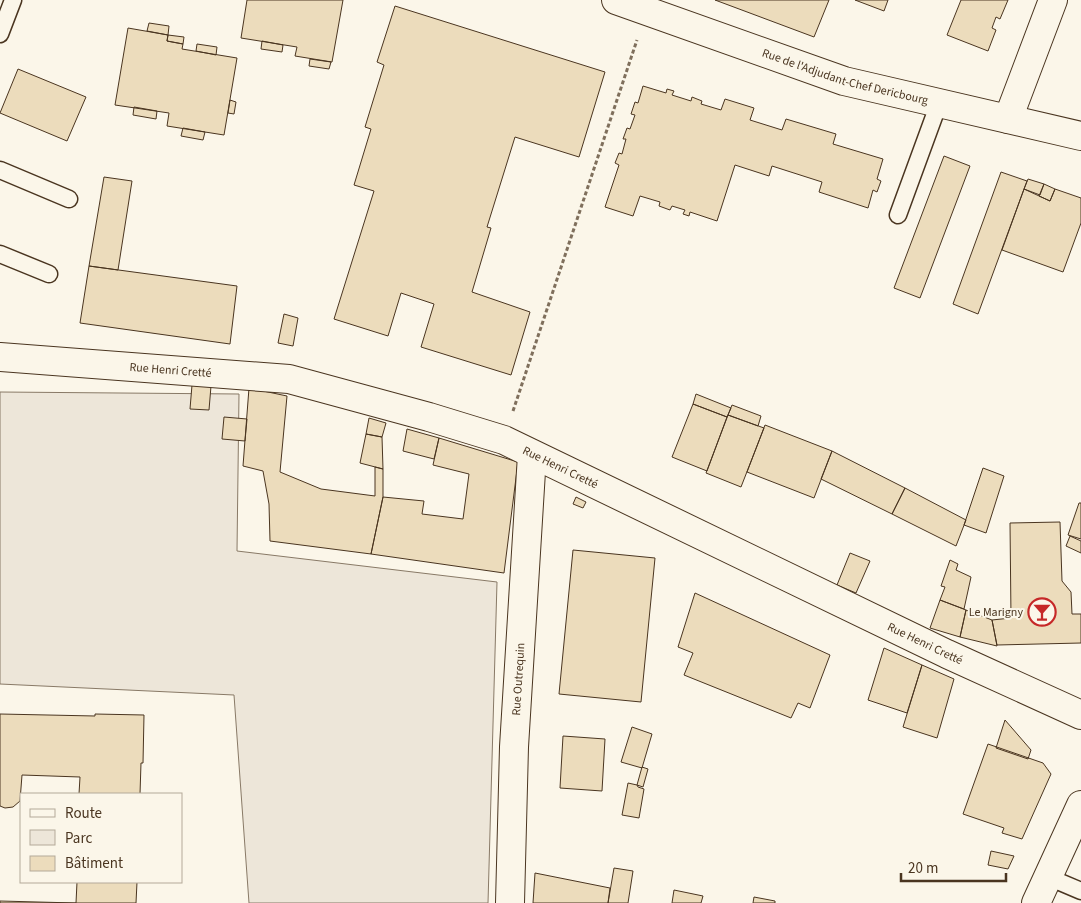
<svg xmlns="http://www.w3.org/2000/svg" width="1081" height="903" viewBox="0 0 1081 903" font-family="'Source Sans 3',sans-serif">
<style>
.green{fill:#ede6d9;stroke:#887966}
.building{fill:#ecdcbc;stroke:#4a3520}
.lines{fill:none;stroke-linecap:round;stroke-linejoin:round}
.lane-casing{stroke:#4a3520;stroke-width:19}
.street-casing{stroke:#4a3520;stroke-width:30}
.secondary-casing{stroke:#4a3520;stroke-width:30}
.path{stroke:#7f6f5c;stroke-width:3;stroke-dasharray:4 2.5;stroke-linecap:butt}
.lane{stroke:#fbf6e9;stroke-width:16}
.street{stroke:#fbf6e9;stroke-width:28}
.secondary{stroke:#fbf6e9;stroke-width:28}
.labels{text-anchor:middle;stroke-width:4;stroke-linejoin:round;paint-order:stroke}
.street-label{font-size:12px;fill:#4a3520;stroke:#fbf6e9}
.poi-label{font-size:12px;fill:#4a3520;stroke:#fbf6e9;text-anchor:end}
</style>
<rect width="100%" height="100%" fill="#fbf6e9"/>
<path class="green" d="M0,392L239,394L237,551L497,582L488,903H249L234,695L0,684Z"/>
<path class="building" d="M247,0H343L332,62L295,56L297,47L241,38Z
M715,0H829L814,37Z
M855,0H888L884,11Z
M961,0H1008L1000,19L996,17L992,28L996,30L988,51L947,35Z
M395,6L605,72L579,157L515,137L487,227L491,228L472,292L530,312L511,375L421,347L434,304L401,293L388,336L334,319L374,191L354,185L371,129L365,127L384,65L377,62Z
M149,23L169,26L168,35L147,31Z
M128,28L168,35L167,41L183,44L182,49L237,58L224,135L167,126L169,113L115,105Z
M168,35L184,37L183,44L167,41Z
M262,41L283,45L282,52L261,49Z
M197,44L217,47L216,55L196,51Z
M310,59L331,62L329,69L309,66Z
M18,69L86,97L67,141L0,113Z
M643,86L666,93L667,89L674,91L672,95L691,101L692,97L702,101L701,104L721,110L725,99L754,108L750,120L782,130L786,119L836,134L833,144L883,159L877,179L881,181L877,192L873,190L868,208L819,192L822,182L772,166L769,176L735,165L717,221L690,212L689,216L683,214L685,210L672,206L670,210L659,206L660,202L640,196L633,216L605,207L619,165L615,163L619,153L622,154L626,139H623L627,128L630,129L635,115L631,114L635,102L638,103Z
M230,100L236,102L234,114L228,113Z
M134,107L157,111L156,119L133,115Z
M183,128L205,132L203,140L181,136Z
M944,156L970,166L920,298L894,288Z
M1001,172L1027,181L978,314L953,304Z
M104,177L132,181L118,270L89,266Z
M1028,179L1044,184L1040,195L1024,189Z
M1044,184L1055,189L1050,201L1039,196Z
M1024,189L1050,201L1055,189L1081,198V223L1063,272L1002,250Z
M89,266L237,286L230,344L80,323Z
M284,314L298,318L293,346L278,343Z
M192,385L211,386L209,410L190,409Z
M249,388L287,396L280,472L321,489L375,496V467L383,469V497L371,554L270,541L269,504L263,471L243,466Z
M696,394L731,408L727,417L693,404Z
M693,404L727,417L707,471L672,457Z
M732,405L761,416L758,426L728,415Z
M728,415L764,428L741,487L706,473Z
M224,417L247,419L245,441L222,439Z
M369,418L386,423L382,437L366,434Z
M765,425L832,451L814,498L747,472Z
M407,429L439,438L434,459L403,451Z
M366,434L382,437L383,469L360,463Z
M439,438L518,462L504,573L371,554L383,497L424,501L422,514L463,519L469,474L433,465Z
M832,451L905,488L892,514L821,479Z
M983,468L1004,476L986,533L964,525Z
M905,488L966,520L956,546L892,514Z
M576,497L586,502L583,508L573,504Z
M1079,503H1081V539L1068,535Z
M1060,522L1062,581L1071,592L1072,614H1081V643L997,645L992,620L1011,618L1010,523Z
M1070,536L1081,541V553L1066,546Z
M573,550L655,558L641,702L559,694Z
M850,553L870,561L856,593L837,585Z
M950,560L958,564L956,570L971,577L964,609L940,600L945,587L941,586Z
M695,593L830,655L810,708L798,703L791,718L684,675L693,653L678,647Z
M940,600L966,610L960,637L930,628Z
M966,610L992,620L997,646L960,637Z
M884,648L922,665L907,713L868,700Z
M922,665L954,679L937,738L903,727Z
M0,714L95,716V714L144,715L143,763H141L140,794H79L80,777L22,775L20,801L13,807L5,808L0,806Z
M1005,720L1031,750L1028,759L996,748Z
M632,727L652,734L642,768L621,762Z
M563,736L605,739L602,791L560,788Z
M988,744L1043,763L1051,774L1022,839L1002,833L1004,828L963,814Z
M642,767L648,769L643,787L637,785Z
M628,783L637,785L638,787L644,789L639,818L622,815Z
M991,851L1014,856L1008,869L988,865Z
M614,868L633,871L628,903H608Z
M535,873L610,888L608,903H533Z
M77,882H137L136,903H0V901L76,903Z
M674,890L703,896L701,903H672Z
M754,897L775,901V903H753Z"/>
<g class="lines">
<g class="lane-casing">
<path id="lane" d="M0,34L13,0
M0,170L69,199
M898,215L939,103
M0,254L49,274
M1048,877L1081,891"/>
</g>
<g class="street-casing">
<g id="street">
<path id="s1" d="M616,0L844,81L1081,136"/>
<path d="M1008,119L1053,0"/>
<path id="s2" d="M0,357L289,379L429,417L504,440L947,654L1081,715"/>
<path id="s3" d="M510,903L514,747L532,455"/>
</g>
</g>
<g class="secondary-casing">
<path id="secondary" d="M1036,903L1081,805"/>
</g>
<path class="path" d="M513,411L637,40"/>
<use href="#lane" class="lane"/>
<use href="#street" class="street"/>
<use href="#secondary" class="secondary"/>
</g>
<defs>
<g id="bar-ring" transform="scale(1.4375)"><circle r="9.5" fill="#fbf6e9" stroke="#c62828" stroke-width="1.5"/><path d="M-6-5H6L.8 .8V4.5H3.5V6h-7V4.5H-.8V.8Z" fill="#c62828"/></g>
</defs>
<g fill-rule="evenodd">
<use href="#bar-ring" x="1042" y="612"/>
</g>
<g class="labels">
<g class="street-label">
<text dy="4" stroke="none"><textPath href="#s1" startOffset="242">Rue de l'Adjudant-Chef Dericbourg</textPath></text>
<text dy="4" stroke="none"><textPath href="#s2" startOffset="171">Rue Henri Cretté</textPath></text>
<text dy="4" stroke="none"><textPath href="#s2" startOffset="576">Rue Henri Cretté</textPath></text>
<text dy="4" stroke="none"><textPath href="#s2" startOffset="981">Rue Henri Cretté</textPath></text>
<text dy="4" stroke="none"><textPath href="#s3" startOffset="224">Rue Outrequin</textPath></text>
</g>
<g class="poi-label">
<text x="1023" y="616">Le Marigny</text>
</g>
</g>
<rect x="20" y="793" width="162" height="90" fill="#fbf6e9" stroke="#b4a999"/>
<rect x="30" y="809" width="25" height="8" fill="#fbf6e9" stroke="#b4a999"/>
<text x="65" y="818" font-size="15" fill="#4a3520">Route</text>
<rect x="30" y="830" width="25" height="15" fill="#ede6d9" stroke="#b4a999"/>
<text x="65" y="843" font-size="15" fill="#4a3520">Parc</text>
<rect x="30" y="856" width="25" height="15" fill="#ecdcbc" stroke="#b4a999"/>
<text x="65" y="868" font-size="15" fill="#4a3520">Bâtiment</text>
<path d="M901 873v8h105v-8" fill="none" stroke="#4a3520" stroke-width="2.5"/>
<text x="908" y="873" font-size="15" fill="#4a3520" stroke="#fbf6e9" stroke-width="4" paint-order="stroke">20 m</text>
</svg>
